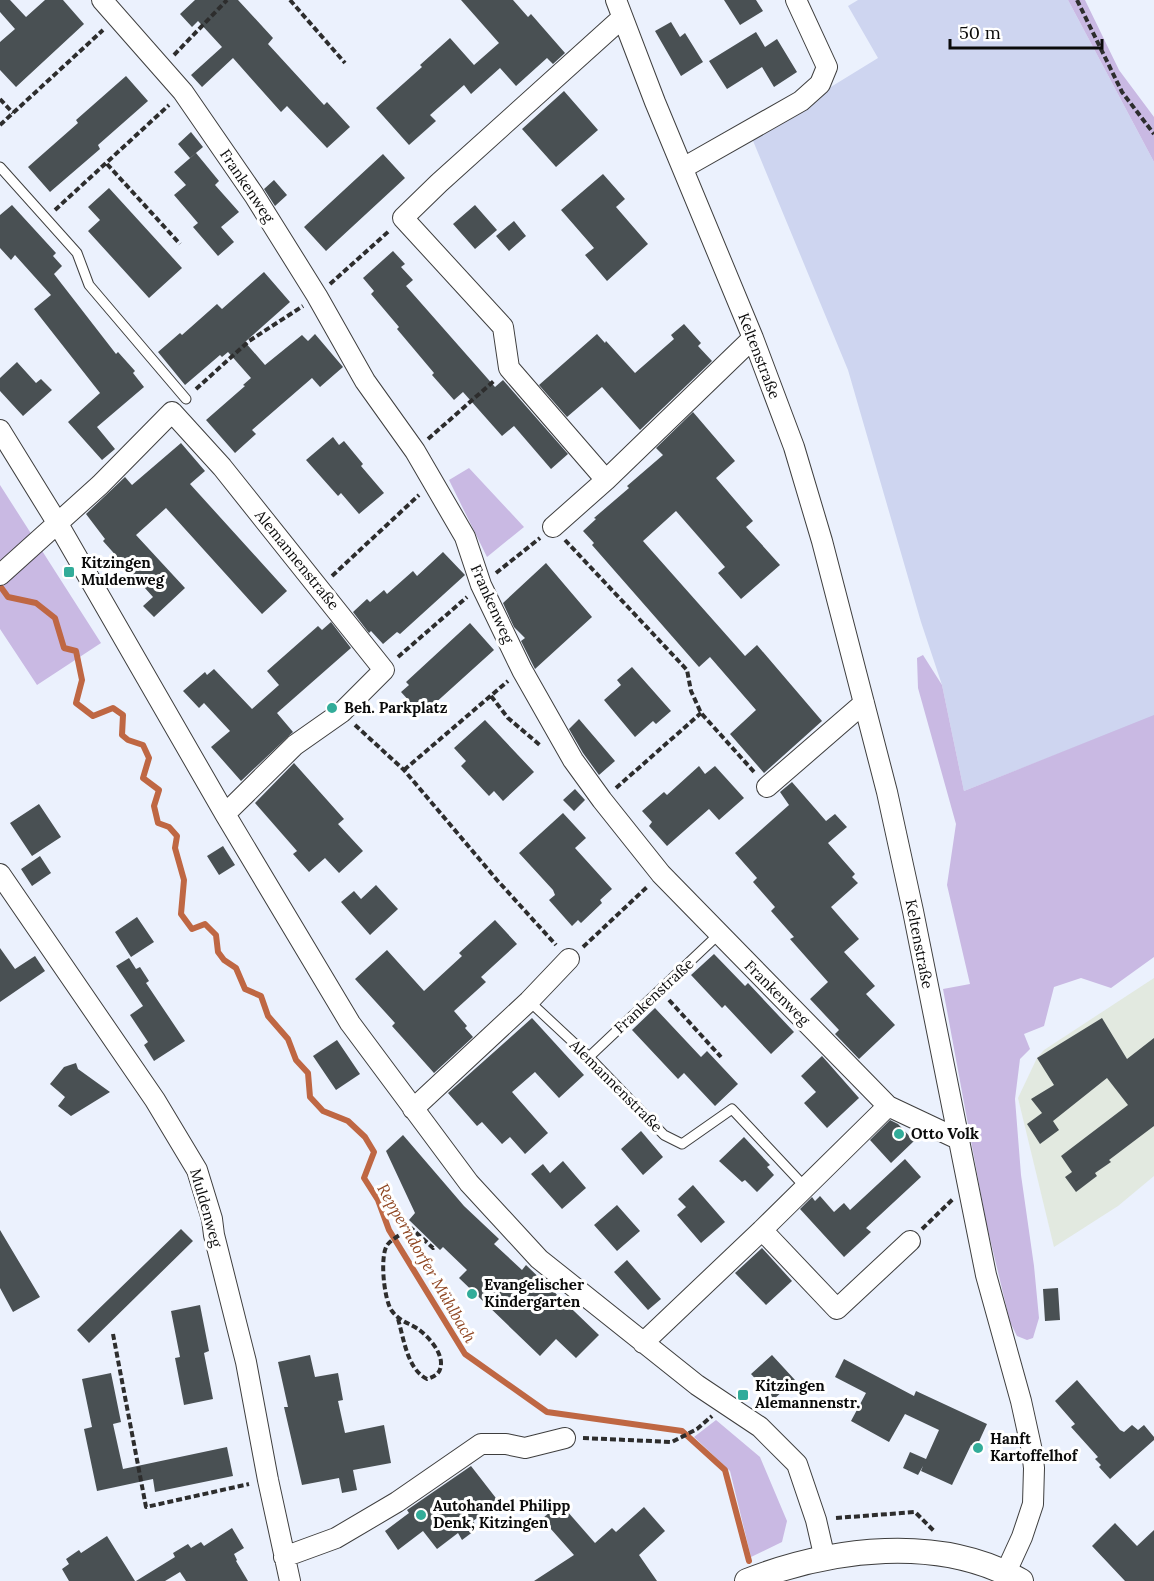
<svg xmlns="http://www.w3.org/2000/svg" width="1154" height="1581" viewBox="0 0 1154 1581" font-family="Lora,serif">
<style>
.industrial{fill:#e2e9e0}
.farmland{fill:#ced5f0}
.green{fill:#c9b9e3}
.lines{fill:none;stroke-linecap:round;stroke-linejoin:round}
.stream{stroke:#bf6743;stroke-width:6}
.building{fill:#495053}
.service-casing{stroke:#3e3e3e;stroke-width:11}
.minor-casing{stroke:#3e3e3e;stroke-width:22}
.tertiary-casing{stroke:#3e3e3e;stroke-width:26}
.path{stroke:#2d2d2d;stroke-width:4;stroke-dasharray:6 3;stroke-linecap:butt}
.service{stroke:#fff;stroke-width:9}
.minor{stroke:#fff;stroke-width:20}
.tertiary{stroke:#fff;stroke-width:24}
.poi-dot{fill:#32ac99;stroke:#fff;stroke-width:2}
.labels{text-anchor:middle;stroke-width:6;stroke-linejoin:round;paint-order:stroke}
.street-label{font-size:15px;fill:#0b0b0b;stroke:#fff}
.poi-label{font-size:15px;font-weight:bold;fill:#0b0b0b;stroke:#fff;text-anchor:start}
.water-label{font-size:16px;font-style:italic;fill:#8f4622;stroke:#fff}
</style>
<rect width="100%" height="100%" fill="#ebf1fd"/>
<path class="industrial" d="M1154,978V1176L1118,1206L1054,1247L1018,1098L1037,1058L1044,1050Z"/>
<path class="farmland" d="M858,0H1068L1154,162V716L964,791L942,685L921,622L848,370L751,136L878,58L848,6Z"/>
<path class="green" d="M1068,0H1085L1119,70L1154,117V162Z
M469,468L524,527L487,557L449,480Z
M0,485L101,643L37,685L0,629Z
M923,655L942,685L964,791L1154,715V957L1111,988L1081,978L1054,987L1044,1026L1024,1034L1030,1049L1020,1059L1015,1099L1021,1175L1034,1266L1039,1318L1033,1338L1027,1340L1017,1336L1010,1322L986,1222L943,989L970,984L947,885L956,824L918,688L917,658Z
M716,1420L760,1457L787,1521L782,1542L751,1557L730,1471L694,1437Z"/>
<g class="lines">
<path class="stream" d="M0,586L8,597L36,603L55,618L64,648L76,651L82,680L76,703L93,716L113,708L123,715L122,735L128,740L143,745L149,758L143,778L159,790L154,806L158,823L169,827L177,836L175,848L184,880L181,914L192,929L205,924L216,935L218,952L224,960L236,968L245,989L261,996L268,1016L288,1039L296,1060L308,1073L310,1097L323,1111L348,1121L365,1137L374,1152L364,1178L378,1200L389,1230L465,1354L547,1412L682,1431L725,1470L749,1561"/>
</g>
<path class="building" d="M0,0H10L26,17L45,0H63L84,24L16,87L0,70V42L15,29L0,12Z
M195,0H238L273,38L268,44L324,105L327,102L350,127L327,148L287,106L281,112L233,58L202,87L191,75L222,47L198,21L192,27L180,14Z
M461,0H513L528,17L531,14L565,53L553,64L547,58L516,86L500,68L471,94L464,85L430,115L436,121L409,145L376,108L422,67L420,65L450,38L474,65L499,43Z
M724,0H756L763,11L740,25Z
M671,22L680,37L685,33L703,62L681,76L655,31Z
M756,32L765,47L777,39L797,72L774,87L762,67L727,89L709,61Z
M126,76L148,101L98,145L100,149L50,192L28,167L78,123L76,120Z
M564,91L598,130L556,167L522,129Z
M191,132L203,147L190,158L178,144Z
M196,153L219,181L215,185L239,212L221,227L234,242L218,256L193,227L198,223L174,195L186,185L174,172Z
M383,154L405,178L326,251L304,227Z
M603,174L625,199L616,207L648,244L607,281L585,255L594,248L561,210Z
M274,180L287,195L275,206L264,189Z
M109,188L182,268L149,298L88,231L100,220L88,207Z
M12,205L56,253L53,256L62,266L54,274L116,354L118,352L135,371L133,373L144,387L97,427L115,449L102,460L68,422L100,393L34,309L51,295L15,255L11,260L0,248V215Z
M475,205L497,230L475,249L453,224Z
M514,221L526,236L509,251L496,236Z
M393,251L405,264L401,267L413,280L406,286L495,387L503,380L568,454L551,469L514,426L502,436L463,392L454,400L432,375L434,373L397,329L399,327L371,294L374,291L363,278Z
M264,272L290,302L245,342L265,365L302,335L308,341L315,334L343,367L320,387L312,378L252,430L256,434L235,453L206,420L245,386L243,385L251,378L228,352L222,357L220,355L185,385L158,352L180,333L182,335L217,304L222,309Z
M684,324L701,343L698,346L712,361L640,430L602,387L567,417L539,385L597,334L605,343L606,341L635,373L674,339L671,335Z
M17,362L36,383L41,379L52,390L23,416L0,391V378Z
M693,412L735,461L716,478L753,521L746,527L780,565L741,599L718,573L725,567L676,511L643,541L745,656L757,645L822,721L764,773L730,734L756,710L710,657L699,667L592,545L594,543L583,531L596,519L594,518L629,488L627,486L663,455L656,448Z
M333,437L339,445L344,441L363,464L361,466L384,493L359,514L341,493L338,496L306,460Z
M181,443L205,471L190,484L287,591L262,614L166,508L136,535L185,588L154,617L143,606L153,597L103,541L105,539L86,514L125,477L132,485Z
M443,552L465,575L400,634L397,632L383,644L371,631L369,633L353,612L367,599L370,602L384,590L387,594L413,571L417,576Z
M546,563L592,617L535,669L521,641L525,638L514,627L503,603Z
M331,622L351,648L277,713L293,732L241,781L211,747L230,731L204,703L199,708L183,691L205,672L207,675L214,669L252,709L279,685L267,671L318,626L322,630Z
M470,623L494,650L422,715L401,692L409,685L406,682Z
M632,667L671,711L656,724L653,721L635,737L604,700L621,685L617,680Z
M579,719L615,761L599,775L583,753L569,729Z
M485,720L534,772L503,801L494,791L489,796L461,766L466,761L454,748Z
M294,763L344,819L338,824L363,851L339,873L325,858L309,872L293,854L297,851L255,803Z
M699,766L705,774L715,766L744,798L719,820L709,809L667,846L649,826L652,822L642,811L664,792L667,795Z
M792,782L826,821L835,814L847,827L828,843L855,874L852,877L858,883L831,907L859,939L844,952L875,986L866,994L895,1025L859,1059L835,1034L839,1030L810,999L828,982L790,939L794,937L771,911L775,907L753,882L757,878L735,853L789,805L780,792Z
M575,789L585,800L574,811L563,800Z
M39,804L61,837L32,856L10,823Z
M563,813L586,838L575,848L612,889L600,900L602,903L581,923L578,920L572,926L549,900L555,895L553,890L519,853Z
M223,846L235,865L219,875L207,856Z
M40,856L51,873L32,886L21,869Z
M376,885L398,909L370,935L341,902L354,891L361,899Z
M137,917L154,942L131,957L115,932Z
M495,920L517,944L481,977L486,982L454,1011L467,1026L465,1028L473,1037L434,1073L392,1026L395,1023L355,979L387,950L424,991L462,956L459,953Z
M0,948L15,969L35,956L45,971L0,1002Z
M714,954L745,986L748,983L794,1032L771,1054L725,1005L722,1008L691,975Z
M129,958L136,969L140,967L149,981L146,983L185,1041L154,1061L144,1045L148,1042L130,1015L143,1006L116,966Z
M655,1008L701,1057L707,1051L738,1084L715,1106L684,1073L678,1079L632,1030Z
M532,1018L584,1075L559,1098L535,1072L512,1092L548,1133L525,1154L510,1137L502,1144L482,1122L477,1126L448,1093Z
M1102,1018L1127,1059L1154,1038V1126L1109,1160L1111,1162L1095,1173L1097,1176L1076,1192L1065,1177L1072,1172L1061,1156L1128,1105L1107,1078L1053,1121L1059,1130L1040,1144L1027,1124L1042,1113L1031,1099L1054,1085L1037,1058Z
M337,1040L360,1074L336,1090L313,1056Z
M822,1056L859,1098L827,1128L804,1103L816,1092L801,1076Z
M76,1063L78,1069L110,1092L71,1116L58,1106L65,1097L50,1084L64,1067Z
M890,1120L898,1124L914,1141L891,1163L870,1140Z
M641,1131L663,1157L643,1175L621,1149Z
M403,1135L464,1206L499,1239L494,1244L522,1270L526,1265L599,1335L576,1358L556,1339L540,1356L459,1278L467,1270L443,1247L440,1250L409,1220L415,1213L386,1151Z
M744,1137L770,1165L767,1167L774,1175L757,1192L745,1180L742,1182L719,1161Z
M905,1159L921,1177L866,1228L871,1232L844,1257L800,1209L812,1197L815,1201L820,1196L834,1212L844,1203L850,1210Z
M563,1161L586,1188L562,1209L531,1174L543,1164L550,1173Z
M693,1185L725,1222L701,1243L677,1215L686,1207L678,1199Z
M617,1205L640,1231L617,1251L594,1225Z
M181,1229L193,1241L89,1343L77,1330Z
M0,1230L40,1297L13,1312L0,1288Z
M762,1248L792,1281L766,1305L735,1273Z
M627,1260L661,1299L648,1310L614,1272Z
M1058,1288L1060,1320L1045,1321L1043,1289Z
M200,1305L209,1351L204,1353L213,1399L184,1405L175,1358L180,1357L171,1311Z
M310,1355L315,1377L338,1373L343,1400L338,1401L345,1433L384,1425L391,1463L353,1470L357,1490L342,1493L339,1478L302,1485L284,1407H288L278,1362Z
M772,1355L795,1380L774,1399L751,1374Z
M844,1359L914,1396L916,1391L987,1424L976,1448L971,1445L952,1485L921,1471L923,1466L918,1475L903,1468L910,1452L926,1459L939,1430L905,1414L889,1442L851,1421L866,1393L835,1377Z
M111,1373L121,1422L113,1424L123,1469L227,1447L233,1476L155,1492L153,1479L97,1491L84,1429L92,1427L82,1379Z
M1077,1380L1120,1430L1124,1432L1132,1425L1138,1430L1144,1425L1154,1437V1440L1110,1479L1099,1467L1101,1465L1095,1459L1098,1457L1071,1427L1075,1424L1055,1401Z
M471,1466L499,1502L473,1521L478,1528L462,1540L458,1533L437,1549L423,1531L398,1550L385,1531L409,1513L407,1510Z
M560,1503L595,1543L612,1528L616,1532L644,1507L665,1531L639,1555L657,1581H534L574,1555L542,1519Z
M1115,1523L1137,1546L1154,1530V1581H1125L1092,1546Z
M232,1528L244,1548L234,1554L237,1560L236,1561L248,1581H186L180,1572L165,1581H136L175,1557L173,1553L188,1544L191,1548L201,1542L204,1546Z
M107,1536L135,1581H69L62,1569L69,1564L66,1559L79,1550L81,1553Z"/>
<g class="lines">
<g class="service-casing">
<path id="service" d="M0,167L77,253L89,285L186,399
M529,1001L589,1057L664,1135L682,1144L732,1109L806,1188
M589,1057L719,934"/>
</g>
<g class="minor-casing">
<path id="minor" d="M102,0L183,92L254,195L317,296L365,381L415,451L465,537L481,585L522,670L573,760L602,800L661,874L888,1106L958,1139
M616,0L655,102L753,338L794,447L822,541L887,792L913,911L986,1275L1021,1401L1032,1451L1034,1468L1033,1504L1022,1537L1006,1572
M683,168L801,101L820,84L827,67L796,0
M0,430L58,524L225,814L350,1023L469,1183L539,1259L697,1385L760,1427L797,1464L816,1520L825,1559
M606,480L509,368L503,327L403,218L439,183L622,18
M553,527L606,480L753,338
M0,575L100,485L172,412L222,467L384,670L342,712L295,745L225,814
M767,787L864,703
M0,874L155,1100L197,1170L212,1219L214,1235L246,1362L268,1480L290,1581
M413,1109L529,1001L569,959
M762,1230L888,1106
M643,1343L762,1230L837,1309L910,1241
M284,1557L336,1538L397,1502L481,1444H506L525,1448L565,1438"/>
</g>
<g class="tertiary-casing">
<path id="tertiary" d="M747,1581C831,1548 940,1534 1021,1581"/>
</g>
<path class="path" d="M290,0L345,63
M1077,0L1122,92L1154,134
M174,55L227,0
M0,99L13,113
M0,125L103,30
M107,164L180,244
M55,210L169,105
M330,284L389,231
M196,389L249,341L303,306
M428,439L495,380
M565,540L687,670L691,691L701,713L755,773
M496,573L540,538
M332,576L419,495
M398,657L467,597
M491,696L508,718L541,746
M355,725L404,770L497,880L556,945
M404,770L508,681
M616,788L701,713
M583,947L647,887
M669,1000L721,1057
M922,1229L953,1199
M398,1319C404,1339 407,1369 427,1379C436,1376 441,1373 441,1363C441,1351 428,1336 418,1329C409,1323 399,1321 392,1311C384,1301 379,1254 388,1244C393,1238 404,1233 411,1228L433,1248L436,1246
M113,1334L146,1507L249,1484
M583,1438L672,1442L697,1429L712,1416
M836,1518L915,1512L934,1531"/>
<use href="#service" class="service"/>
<use href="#minor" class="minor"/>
<use href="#tertiary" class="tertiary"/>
</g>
<g class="poi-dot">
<rect x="63" y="566" width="12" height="12" rx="3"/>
<circle cx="332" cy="708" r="6"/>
<circle cx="899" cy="1134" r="6"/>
<circle cx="472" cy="1294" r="6"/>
<rect x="737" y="1389" width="12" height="12" rx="3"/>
<circle cx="978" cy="1448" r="6"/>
<circle cx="421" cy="1515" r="6"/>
</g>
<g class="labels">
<g class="street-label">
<text transform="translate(247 186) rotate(56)" y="5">Frankenweg</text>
<text transform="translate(759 356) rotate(69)" y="5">Keltenstraße</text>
<text transform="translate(297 560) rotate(51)" y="5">Alemannenstraße</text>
<text transform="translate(492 604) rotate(66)" y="5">Frankenweg</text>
<text transform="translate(919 944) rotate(79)" y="5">Keltenstraße</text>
<text transform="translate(777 993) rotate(45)" y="5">Frankenweg</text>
<text transform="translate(654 996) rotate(-43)" y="5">Frankenstraße</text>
<text transform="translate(616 1086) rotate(45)" y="5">Alemannenstraße</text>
<text transform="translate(206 1208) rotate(74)" y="5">Muldenweg</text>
</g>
<g class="poi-label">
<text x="81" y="568">Kitzingen<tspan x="81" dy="17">Muldenweg</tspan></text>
<text x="344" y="713">Beh. Parkplatz</text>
<text x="911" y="1139">Otto Volk</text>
<text x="484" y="1290">Evangelischer<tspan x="484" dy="17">Kindergarten</tspan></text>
<text x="755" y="1391">Kitzingen<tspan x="755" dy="17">Alemannenstr.</tspan></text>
<text x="990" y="1444">Hanft<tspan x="990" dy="17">Kartoffelhof</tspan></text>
<text x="433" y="1511">Autohandel Philipp<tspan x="433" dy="17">Denk, Kitzingen</tspan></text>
</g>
<g class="water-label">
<text transform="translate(427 1263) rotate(60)" y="6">Repperndorfer Mühlbach</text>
</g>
</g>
<path d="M950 39v9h152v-9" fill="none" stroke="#0b0b0b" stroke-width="3"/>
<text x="959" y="39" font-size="18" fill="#0b0b0b" stroke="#ffffff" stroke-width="4.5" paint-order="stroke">50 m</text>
</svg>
